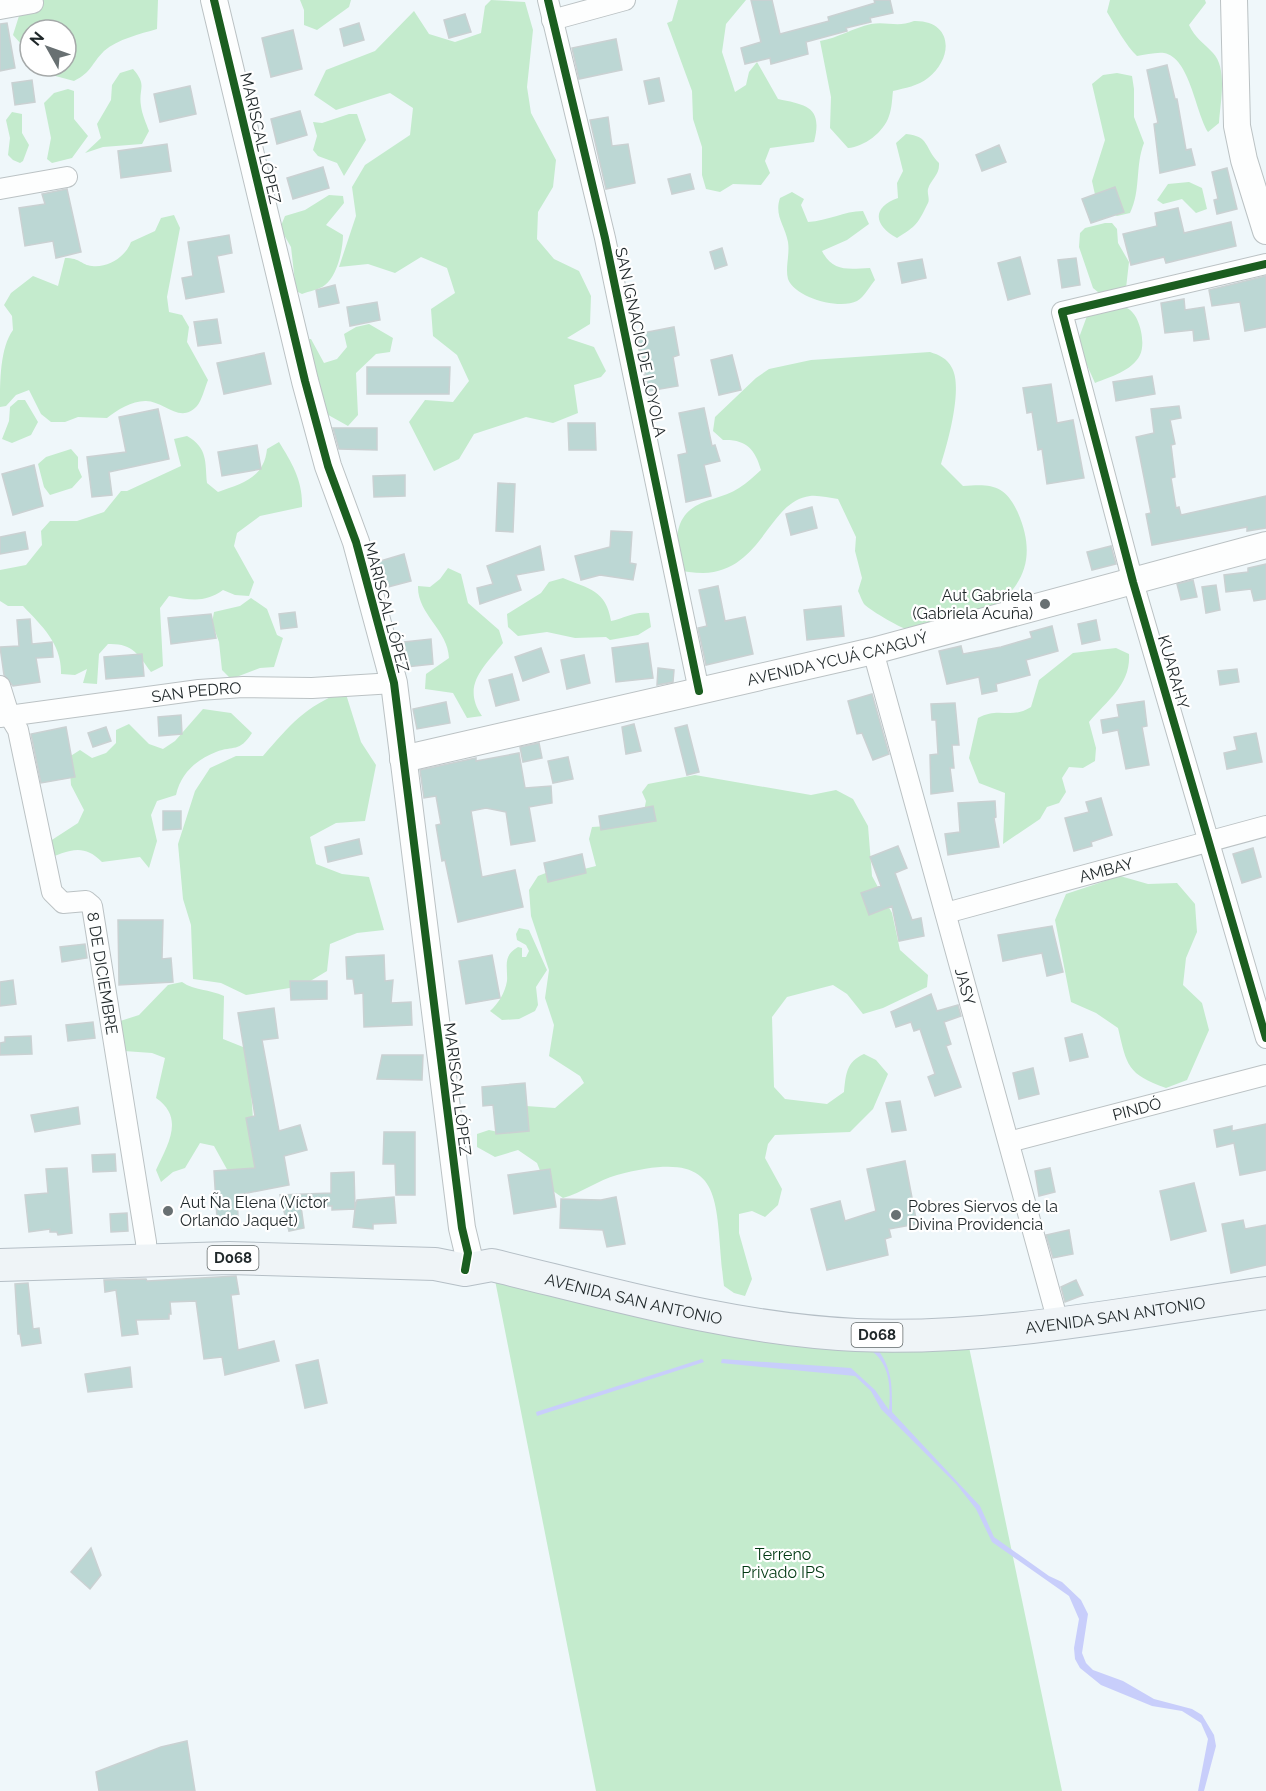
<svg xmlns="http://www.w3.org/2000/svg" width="1266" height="1791" viewBox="0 0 1266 1791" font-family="Raleway,sans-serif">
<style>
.green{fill:#c4ebcd}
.water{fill:#c8cefb}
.building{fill:#bcd7d4;stroke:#cad1d2;stroke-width:1.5}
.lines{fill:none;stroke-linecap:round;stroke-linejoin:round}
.minor-casing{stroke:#bbc2c4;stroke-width:22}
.tertiary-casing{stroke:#bbc2c4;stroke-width:28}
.primary-casing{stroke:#b5bfc6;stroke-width:34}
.minor{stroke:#fdfefe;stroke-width:20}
.tertiary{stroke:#fdfefe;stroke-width:26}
.primary{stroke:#eff4f7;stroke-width:32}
.cycleway-casing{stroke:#fff;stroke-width:11}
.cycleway{stroke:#1b5e20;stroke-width:8}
.poi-dot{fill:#687072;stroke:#fff;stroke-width:2}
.labels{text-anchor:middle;stroke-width:4.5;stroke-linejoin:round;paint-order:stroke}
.shield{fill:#fff;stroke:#626869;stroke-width:1.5}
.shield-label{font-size:15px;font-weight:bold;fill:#1f2729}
.street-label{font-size:16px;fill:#1f2729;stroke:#fff}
.poi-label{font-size:16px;fill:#1f2729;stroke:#fff;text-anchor:start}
.park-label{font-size:16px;fill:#013812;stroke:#fff}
</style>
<rect width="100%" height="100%" fill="#eff7fa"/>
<path class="green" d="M24,0H158L157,29C140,34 118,39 104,51C91,64 92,72 74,81L48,74L41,66H66V30H30V54L13,35Z
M300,0H351L349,7L317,30L304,25V10Z
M491,0L525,2L533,30L527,87L531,113L556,160L553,187L538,212L537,239L554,259L579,271L591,296L590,324L567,338L594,347L606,371L601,377L574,385L578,413L553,423L526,417L474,434L459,459L434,471L409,422L425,400L453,402L469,381L457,355L433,336L431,309L455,293L447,268L421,257L395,273L368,264L339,267L356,216L352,187L365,165L410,135L413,108L390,93L336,110L314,95L326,70L375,51L414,11L429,34L455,42L481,33L485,6Z
M678,0H746L726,24L722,52L735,92L746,85L749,72L757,62L778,99C807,105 823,107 814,142L770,148L765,161L770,173L761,185L733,184L720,192L706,189L702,175V147L693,119L692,91L667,23L672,21Z
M1110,0H1205L1206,3L1189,25C1195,38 1204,43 1213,53C1228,69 1220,103 1219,123L1208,132C1195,111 1190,58 1164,53C1156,52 1145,55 1137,56C1126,46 1115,25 1107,12Z
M914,21C953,20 954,58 928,78C918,86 905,88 893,91C892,99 892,108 889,116C884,132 864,147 848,148L830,128L831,97L820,41C838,38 853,28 871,24C887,21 897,28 914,21Z
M133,69C148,86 138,88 141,106C142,114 146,123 149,131L142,144L103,147L85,153L101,138L97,124L111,100L112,85L120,73Z
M1117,73L1132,76L1134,89V117L1144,143C1135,166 1141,191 1130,213L1117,216L1098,208L1092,181L1105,140L1092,84L1103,75Z
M68,89L74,91V119L88,136L72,158L52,163L47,159L51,138L44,103L54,93Z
M12,112L22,114V133L29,145L23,161L20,163L13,160L8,155L10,138L6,120Z
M349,114H357L366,140L344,176L337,163L318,156L313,150L317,136L313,122L322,123Z
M906,134C930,136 924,148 939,163C940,175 931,179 928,189C927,194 930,199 928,203C918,223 917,226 897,238C873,225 872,207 898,198L897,183L903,171L896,143Z
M1189,182L1202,188L1207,209L1196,213L1182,199L1163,204L1157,200L1168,184Z
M792,192L804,199L801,205L808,222C828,221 844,211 863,211L869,224L847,240L822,251C833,272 847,269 870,268L875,280C870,286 864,297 857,301C840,310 795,298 788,279C785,268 790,254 788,242C785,225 774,216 780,198Z
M329,195L343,196L344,203L326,225L343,235C343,250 337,276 325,285C319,290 309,291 302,294L296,291L291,247L280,228L285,216L305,210Z
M174,215L180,228L167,297L169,312L182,315L189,327L187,342L208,380C205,387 202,400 197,406C180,425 163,400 145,401C132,401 117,410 107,418L78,417L65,422H51L41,414L29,390L16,395L6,406L0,407C0,381 0,348 13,330L12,316L4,305L11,293L33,276L58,286L65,258C81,258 81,265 92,266C109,268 126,256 131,242L155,231L161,218Z
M1105,223H1112L1117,229L1118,243L1129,262L1125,297H1104L1093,288L1079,247L1080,233L1085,228Z
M1098,307C1106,307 1120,305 1127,308C1140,314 1146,343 1140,355C1132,371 1110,377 1095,383L1077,343L1087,316Z
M369,324L393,338L390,352L376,354L356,373L358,415L348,426L323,412L303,339H311L324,363L337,359L347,347L344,334L356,327Z
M930,352C939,355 947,358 952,368C963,388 948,442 941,464L963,486C991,484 1005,484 1018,513C1038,559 1023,592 980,615C970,621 955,621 944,624C935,626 922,631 912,631C903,630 871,611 864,604C862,601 860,595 858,591L862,578L855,551L856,537L838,499C829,498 819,495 810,496C768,501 763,571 703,573C694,573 684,571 675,570C676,556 675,539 679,527C688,498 718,502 739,488C747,483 754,476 761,470C755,449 746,439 723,440L713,431L715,417L756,378L769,369L811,360Z
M18,400H25L38,422L31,435L12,443L2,439L9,421L10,407Z
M187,436C208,448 205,462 207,483L218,492C243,483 264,478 267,449L279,442C292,463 303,481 302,507L260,516L237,533L234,546L254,582L249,596L235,595L223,590C205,603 191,600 169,596L160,608L163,666L151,672C138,654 132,643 108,644L99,654L97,684L83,683L87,669L75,675L61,674C62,644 42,626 23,606H8L0,601V570L26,565L42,545L41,531L50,521H77L104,512L121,491H127L181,466L174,439Z
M71,449L78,457V468L82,477L72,488L50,495L44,487L38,464L46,457Z
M448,568L461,574L468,603L499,630L503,643C484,667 461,685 482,716L467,718L453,693L425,689L426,674L449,658C448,630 417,614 418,586L430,587L440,579Z
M563,578C589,589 606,590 611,621C625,618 634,611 649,613L651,627L638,635L610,640L606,637L575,638L547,632L518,636L508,627L507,614L541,593L549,582Z
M251,598L267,609L277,635L283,638L274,667L260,668L231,679L222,670L219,642L212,623L214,612L240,606Z
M1116,648L1129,654C1131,684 1108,700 1089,722L1096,748L1095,761L1083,768L1069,767L1062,778L1066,792L1059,803L1047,807L1040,819L1003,844L1005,793L979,783L969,758L978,718C1000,706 1010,720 1031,707L1039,680L1073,653Z
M345,691L361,742L376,765L365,821L336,823L310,837L316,864L342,874L369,877L384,930L357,933L330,944L327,971L302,986L246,995L221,983L193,979L191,925L183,899L178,844L195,791L210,768L236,756H263C290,725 305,706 345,691Z
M203,709L231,713L252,733C239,753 234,745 216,752C196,760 181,773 176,795L157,801L151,815L157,841L149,868L140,857L102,862C82,841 67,852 43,860L41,847L78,823L84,810L71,785L69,757L80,750L92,758L106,753L116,743V730L129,724L149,744L163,749L175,741Z
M695,775L811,795L836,790L853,799L868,826L872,876L892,913L900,950L928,975L927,987L883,1008L863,1014L847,994L833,985L787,997L772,1017L774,1087L785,1099L827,1104L844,1092C846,1074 846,1062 864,1054L876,1060L888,1074L873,1109L850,1132L775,1135L768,1144L765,1158L782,1189L778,1205L765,1217L752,1211L739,1214V1233L752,1279L745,1296L734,1293L724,1286C713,1201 731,1145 617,1175C598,1180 582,1193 563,1198L546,1186L537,1163L518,1150L495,1157L477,1147V1134L489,1130L503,1133L526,1106L555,1108L584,1083L580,1076L549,1056L554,1025L545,998L549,970L531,916L529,890L538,876L564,866L584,869L596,866L589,839L592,827L625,825L643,816L646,801L642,792L648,784Z
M1120,876L1148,884L1177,883L1195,904L1197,932L1186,958L1183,985L1202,1003L1209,1030L1187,1080L1166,1088C1127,1074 1127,1066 1118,1028L1096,1013L1071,1002L1055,920L1066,894Z
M519,928L529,930L547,970L536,987L538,1005L535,1011L519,1019L502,1020L490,1011C498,1004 505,993 507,981C508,967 502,956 518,947L522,948V957H526L529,951L526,945L517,940L516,934Z
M182,982C195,991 209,989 224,996L223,1039L248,1049L257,1175L234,1182L214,1146L200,1143L185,1168L173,1172L161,1182L156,1170C168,1144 185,1118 156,1098L165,1058L152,1053L124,1051L114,1023L139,1015L168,985Z
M492,1265L969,1347L1062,1791H596Z"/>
<path class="water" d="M867,1348L878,1350C893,1370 892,1388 892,1412L980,1506L994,1537L1049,1576L1062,1582L1081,1600L1088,1614L1082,1653L1086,1663L1093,1670L1123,1681L1154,1699L1192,1709L1202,1715L1214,1735L1216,1746L1204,1791H1198L1208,1739L1201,1723L1182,1711L1152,1706L1101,1685L1080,1668L1075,1659L1074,1648L1079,1619L1069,1596L992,1542L976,1509L957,1485L881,1409L871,1391L855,1376L721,1363L722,1359L851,1368L875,1390L889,1410C891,1386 890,1361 867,1348Z
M702,1359L704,1362L537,1416L536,1412Z"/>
<path class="building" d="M751,0H772L780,34L829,21L828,17L875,3L874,0H890L893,13L870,18L871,22L846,28L847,31L806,42L808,54L771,64L770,58L745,64L741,48L761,42Z
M465,14L471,32L449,38L444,20Z
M7,23L15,68L0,71V24Z
M359,23L364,40L344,46L340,29Z
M293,30L302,69L271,77L262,38Z
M616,39L622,70L579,79L572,48Z
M1167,65L1175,99H1177L1186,150L1191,149L1195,165L1160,173L1154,124L1158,123L1147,70Z
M659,78L664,101L649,104L644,81Z
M32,80L35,102L15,105L12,83Z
M190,86L196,114L160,122L154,94Z
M300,111L307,135L277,144L271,119Z
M608,117L612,146L628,144L635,183L606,189L590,120Z
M167,144L171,171L121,178L118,151Z
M999,145L1006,162L982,171L976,155Z
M323,167L329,188L293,199L287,178Z
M1227,168L1237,209L1217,214L1214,200L1218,199L1212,172Z
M690,174L694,189L672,194L668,179Z
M1115,187L1124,212L1091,223L1082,199Z
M67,189L81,252L56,258L53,241L25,246L19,208L45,204L42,194Z
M1178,208L1184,233L1231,222L1236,246L1166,263L1164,257L1131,265L1123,234L1157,226L1155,213Z
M229,235L232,253L217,256L224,292L186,299L182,278L193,276L188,242Z
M722,248L727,265L715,269L710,252Z
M1020,257L1030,294L1008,300L998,263Z
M1076,258L1080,285L1062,288L1058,260Z
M922,259L926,278L902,283L898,263Z
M1266,276V327L1245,331L1240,302L1212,306L1209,290Z
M335,285L339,303L319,307L316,290Z
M1184,299L1185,310L1204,307L1209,339L1194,341L1193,330L1165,333L1161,303Z
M377,302L380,320L350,326L347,307Z
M217,319L221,343L198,346L194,322Z
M674,327L679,355L673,357L678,386L649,391L637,334Z
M264,353L271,384L224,394L217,363Z
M732,355L741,390L719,395L711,360Z
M367,367H450L449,394H367Z
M1152,376L1155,394L1116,401L1113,382Z
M1051,384L1057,423L1073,420L1084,478L1047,484L1042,449L1038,450L1032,412L1027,413L1023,388Z
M1179,406L1181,418L1170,420L1175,444L1171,445L1175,477L1171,478L1176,508L1179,507L1181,515L1266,496V528L1247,531V527L1152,545L1146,514L1151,513L1136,437L1154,433L1151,409Z
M704,408L712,446L715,445L720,461L704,465L711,496L686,502L678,455L687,453L679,413Z
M158,409L169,459L109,472L112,495L92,497L87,457L126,452L119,417Z
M568,423H595L596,450H569Z
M333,428H377V450L339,449Z
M257,445L261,469L222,476L218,452Z
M34,465L43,506L13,515L2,474Z
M405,475V496L374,497L373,476Z
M498,483L515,484L513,532L496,531Z
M812,507L817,528L791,535L786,514Z
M611,531L632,532L630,563L636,564L633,580L600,575L581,580L575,556L610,547Z
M25,532L28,549L0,554V537Z
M540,546L544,570L516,575L521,590L480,604L477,588L493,584L487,566Z
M1111,546L1116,564L1092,570L1087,552Z
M404,554L411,581L384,588L377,562Z
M1266,564V599L1254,601L1251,589L1226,592L1224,575L1248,572V568Z
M1193,580L1197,597L1181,600L1177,584Z
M1216,585L1220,610L1206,613L1202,587Z
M718,586L725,621L745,617L753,654L706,665L698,628L707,626L699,590Z
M841,606L844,636L807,640L804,610Z
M295,612L297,627L281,629L279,614Z
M211,614L216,638L171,644L168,618Z
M30,619L32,644L52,642L53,657L36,658L40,682L13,686L4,675L0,647L19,646L17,620Z
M1096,620L1100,640L1082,644L1078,624Z
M1052,626L1058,651L1026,660L1030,675L996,684L997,691L982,694L979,677L947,684L939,651L961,646L963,654L1001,647L1032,638L1030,632Z
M431,639L433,664L406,667L404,642Z
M648,643L653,678L616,682L612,648Z
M541,648L549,672L523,681L515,657Z
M142,654L144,676L106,679L104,657Z
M584,655L590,683L567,689L561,660Z
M658,668L674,670L673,682L657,685Z
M1237,669L1239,682L1220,685L1218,671Z
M512,674L519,700L496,706L489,680Z
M872,694L889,754L873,760L862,733L857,734L848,701Z
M1144,701L1147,726L1142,727L1149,765L1126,769L1118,730L1103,733L1101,720L1119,717L1117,705Z
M446,702L450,723L417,729L413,709Z
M955,703L959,745H952L954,768H950L953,791L931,794L930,755L938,754L936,720H932L931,704Z
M181,715L182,734L159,736L158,717Z
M634,724L641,751L626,754L622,727Z
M687,725L699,772L687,775L675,728Z
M66,727L75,777L41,783L31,734Z
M106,727L111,741L93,747L88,733Z
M1256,733L1262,762L1227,769L1224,753L1237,750L1234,737Z
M539,743L542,758L523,762L520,747Z
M519,753L525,788L551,786L552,803L529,807L535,841L511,845L506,812L486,808L471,811L482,877L515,870L523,907L458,922L445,860L442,861L436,825L441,824L436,796L424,798L420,770L476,758V761Z
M568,757L573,779L553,783L548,761Z
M1101,798L1112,835L1091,842L1092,846L1074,851L1065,818L1089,812L1086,802Z
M995,801L996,817L994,818L999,847L948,855L945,834L960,832L958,803Z
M653,806L656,821L601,830L599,816Z
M163,811H181V829L163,830Z
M359,839L362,854L328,862L325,847Z
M898,846L907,868L895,873L912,920L921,918L924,936L899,941L892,906L869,915L861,893L881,886L870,857Z
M1253,848L1261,877L1242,883L1233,854Z
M582,854L586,873L548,882L544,863Z
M118,920H163L162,959L171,958L173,982L119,985Z
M1052,926L1063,972L1047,976L1042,953L1003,961L998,935Z
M85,944L87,958L62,962L60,947Z
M384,955L385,981L393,980L391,1003L411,1002L412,1025L364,1027L363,993L355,994L353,979H347L346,957Z
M492,955L500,998L466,1004L459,961Z
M13,980L16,1004L0,1006V982Z
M290,981H327V999L291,1000Z
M931,994L937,1011L958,1005L961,1016L944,1022L951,1044L946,1046L961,1087L935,1096L928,1077L935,1074L920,1029L914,1031L911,1022L896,1027L891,1012Z
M274,1008L278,1038L262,1040L279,1131L300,1125L307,1150L284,1156L289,1185L237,1195L238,1217L217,1219L214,1171L255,1168L246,1118L255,1116L238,1013Z
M93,1022L95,1038L68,1041L66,1025Z
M1082,1034L1088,1057L1070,1061L1065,1038Z
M31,1036L32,1054L0,1055V1043L5,1042V1037Z
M382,1055H423L422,1080L377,1079Z
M1033,1068L1039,1094L1019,1099L1013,1073Z
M525,1083L529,1131L496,1134L493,1105L483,1106L482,1087Z
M900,1101L906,1130L892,1132L886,1103Z
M78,1107L80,1124L35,1132L31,1115Z
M1266,1124V1170L1240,1175L1234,1143L1217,1147L1214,1130L1232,1126V1131Z
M384,1132H415V1195H396L395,1164H383Z
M115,1154L116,1171L93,1172L92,1155Z
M905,1161L917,1224L889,1229L891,1237L885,1239L888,1255L827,1270L811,1209L840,1201L845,1221L876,1211L867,1169Z
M67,1168L72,1233L58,1235L57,1232H50V1229L29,1232L25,1195L48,1193L46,1169Z
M1050,1168L1055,1192L1039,1196L1035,1171Z
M550,1169L556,1207L514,1214L508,1175Z
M354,1172L355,1208L357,1200L394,1197L396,1223L373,1224V1229L353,1227L355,1209L332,1210V1206H301L304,1228L289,1231L280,1195L331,1193V1173Z
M1194,1183L1206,1231L1171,1240L1160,1191Z
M616,1197L625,1244L607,1247L603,1230L560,1228L561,1199L601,1200Z
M127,1213L128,1231L111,1232L110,1214Z
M1243,1220L1245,1229L1266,1225V1265L1231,1273L1222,1224Z
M1069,1230L1073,1254L1053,1258L1046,1235Z
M236,1276L239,1294L231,1295L238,1350L274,1341L279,1361L225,1375L222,1357L204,1359L196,1301L170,1302L171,1314H169V1319L136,1320L138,1334L122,1336L116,1290L105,1292L104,1280L146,1279L147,1281Z
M1076,1280L1083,1295L1065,1302L1061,1287Z
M28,1283L33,1329L39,1328L41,1343L22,1346L20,1334H18L15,1284Z
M318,1360L327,1403L305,1408L296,1365Z
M130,1367L132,1387L88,1392L85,1374Z
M91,1548L101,1575L90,1589L71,1572Z
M187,1741L195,1791H99L96,1772L161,1747Z"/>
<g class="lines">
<g class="minor-casing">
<g id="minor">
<path d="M548,0L605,238L699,691"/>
<path d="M0,9L33,3"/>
<path d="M552,20L625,0"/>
<path d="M0,189L67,177"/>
<path d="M1266,264L1062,312L1133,582L1266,1038"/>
<path id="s1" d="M873,651L1058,1322"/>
<path id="s2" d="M0,686L9,715L18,730L52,892L63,903L86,901L92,906L146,1242L147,1262"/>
<path id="s3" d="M0,717L199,690L243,687L312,688L394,683"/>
<path id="s4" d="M946,913L1266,826"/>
<path id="s5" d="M1009,1142L1266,1075"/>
</g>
</g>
<g class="tertiary-casing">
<g id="tertiary">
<path d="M214,0L305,381L328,466L356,542L394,683L462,1228L468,1253L465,1270"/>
<path d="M1234,0L1237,126L1244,160L1266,231"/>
<path id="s6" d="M403,759L873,651L1266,545"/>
</g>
</g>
<g class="primary-casing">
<g id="primary">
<path id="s7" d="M0,1265L229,1258L435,1264L465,1270L492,1265C612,1294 732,1329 856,1335C993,1341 1131,1312 1266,1293"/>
</g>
</g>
<use href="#minor" class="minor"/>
<use href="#tertiary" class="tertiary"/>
<use href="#primary" class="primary"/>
<g class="cycleway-casing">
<path id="cycleway" d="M214,0L305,381L328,466L356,542L394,683L462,1228L468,1253L465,1270
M548,0L605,238L699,691
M1266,264L1062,312L1133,582L1266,1038"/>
</g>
<use href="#cycleway" class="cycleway"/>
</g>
<g class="poi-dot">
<circle cx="1045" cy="604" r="6"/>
<circle cx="168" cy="1211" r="6"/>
<circle cx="896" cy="1215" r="6"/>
</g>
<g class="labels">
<g class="shield">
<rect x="207.5" y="1246" width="51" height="24" rx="4.5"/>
<rect x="851.5" y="1323" width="51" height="24" rx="4.5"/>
</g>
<g class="shield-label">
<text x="233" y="1263">D068</text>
<text x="877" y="1340">D068</text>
</g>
<g class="street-label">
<text transform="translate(261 138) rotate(77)" y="6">MARISCAL LÓPEZ</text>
<text transform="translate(641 342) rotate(78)" y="6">SAN IGNACIO DE LOYOLA</text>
<text transform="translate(387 607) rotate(75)" y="6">MARISCAL LÓPEZ</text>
<text dy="6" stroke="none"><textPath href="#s6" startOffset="446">AVENIDA YCUÁ CA'AGUÝ</textPath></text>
<text transform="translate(1174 672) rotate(74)" y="6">KUARAHY</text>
<text dy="6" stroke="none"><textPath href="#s3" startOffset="198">SAN PEDRO</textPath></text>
<text dy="6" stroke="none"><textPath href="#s4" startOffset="166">AMBAY</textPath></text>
<text dy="6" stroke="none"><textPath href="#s2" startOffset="328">8 DE DICIEMBRE</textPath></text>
<text dy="6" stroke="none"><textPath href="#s1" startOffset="348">JASY</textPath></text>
<text transform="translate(458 1089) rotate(83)" y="6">MARISCAL LÓPEZ</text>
<text dy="6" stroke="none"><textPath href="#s5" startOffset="132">PINDÓ</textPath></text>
<text dy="6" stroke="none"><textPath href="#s7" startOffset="639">AVENIDA SAN ANTONIO</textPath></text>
<text dy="6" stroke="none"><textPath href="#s7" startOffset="1125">AVENIDA SAN ANTONIO</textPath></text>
</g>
<g class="poi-label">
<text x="1033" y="601" text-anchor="end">Aut Gabriela<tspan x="1033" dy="18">(Gabriela Acuña)</tspan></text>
<text x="180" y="1208">Aut Ña Elena (Víctor<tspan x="180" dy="18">Orlando Jaquet)</tspan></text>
<text x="908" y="1212">Pobres Siervos de la<tspan x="908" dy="18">Divina Providencia</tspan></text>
</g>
<g class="park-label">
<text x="783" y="1560">Terreno<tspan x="783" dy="18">Privado IPS</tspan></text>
</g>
</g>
<g transform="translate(48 48) rotate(310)"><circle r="28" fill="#ffffff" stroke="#a5a9a9" stroke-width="1.5"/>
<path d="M0-4.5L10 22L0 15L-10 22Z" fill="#687072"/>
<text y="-9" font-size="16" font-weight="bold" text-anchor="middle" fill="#1f2729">N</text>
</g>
</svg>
